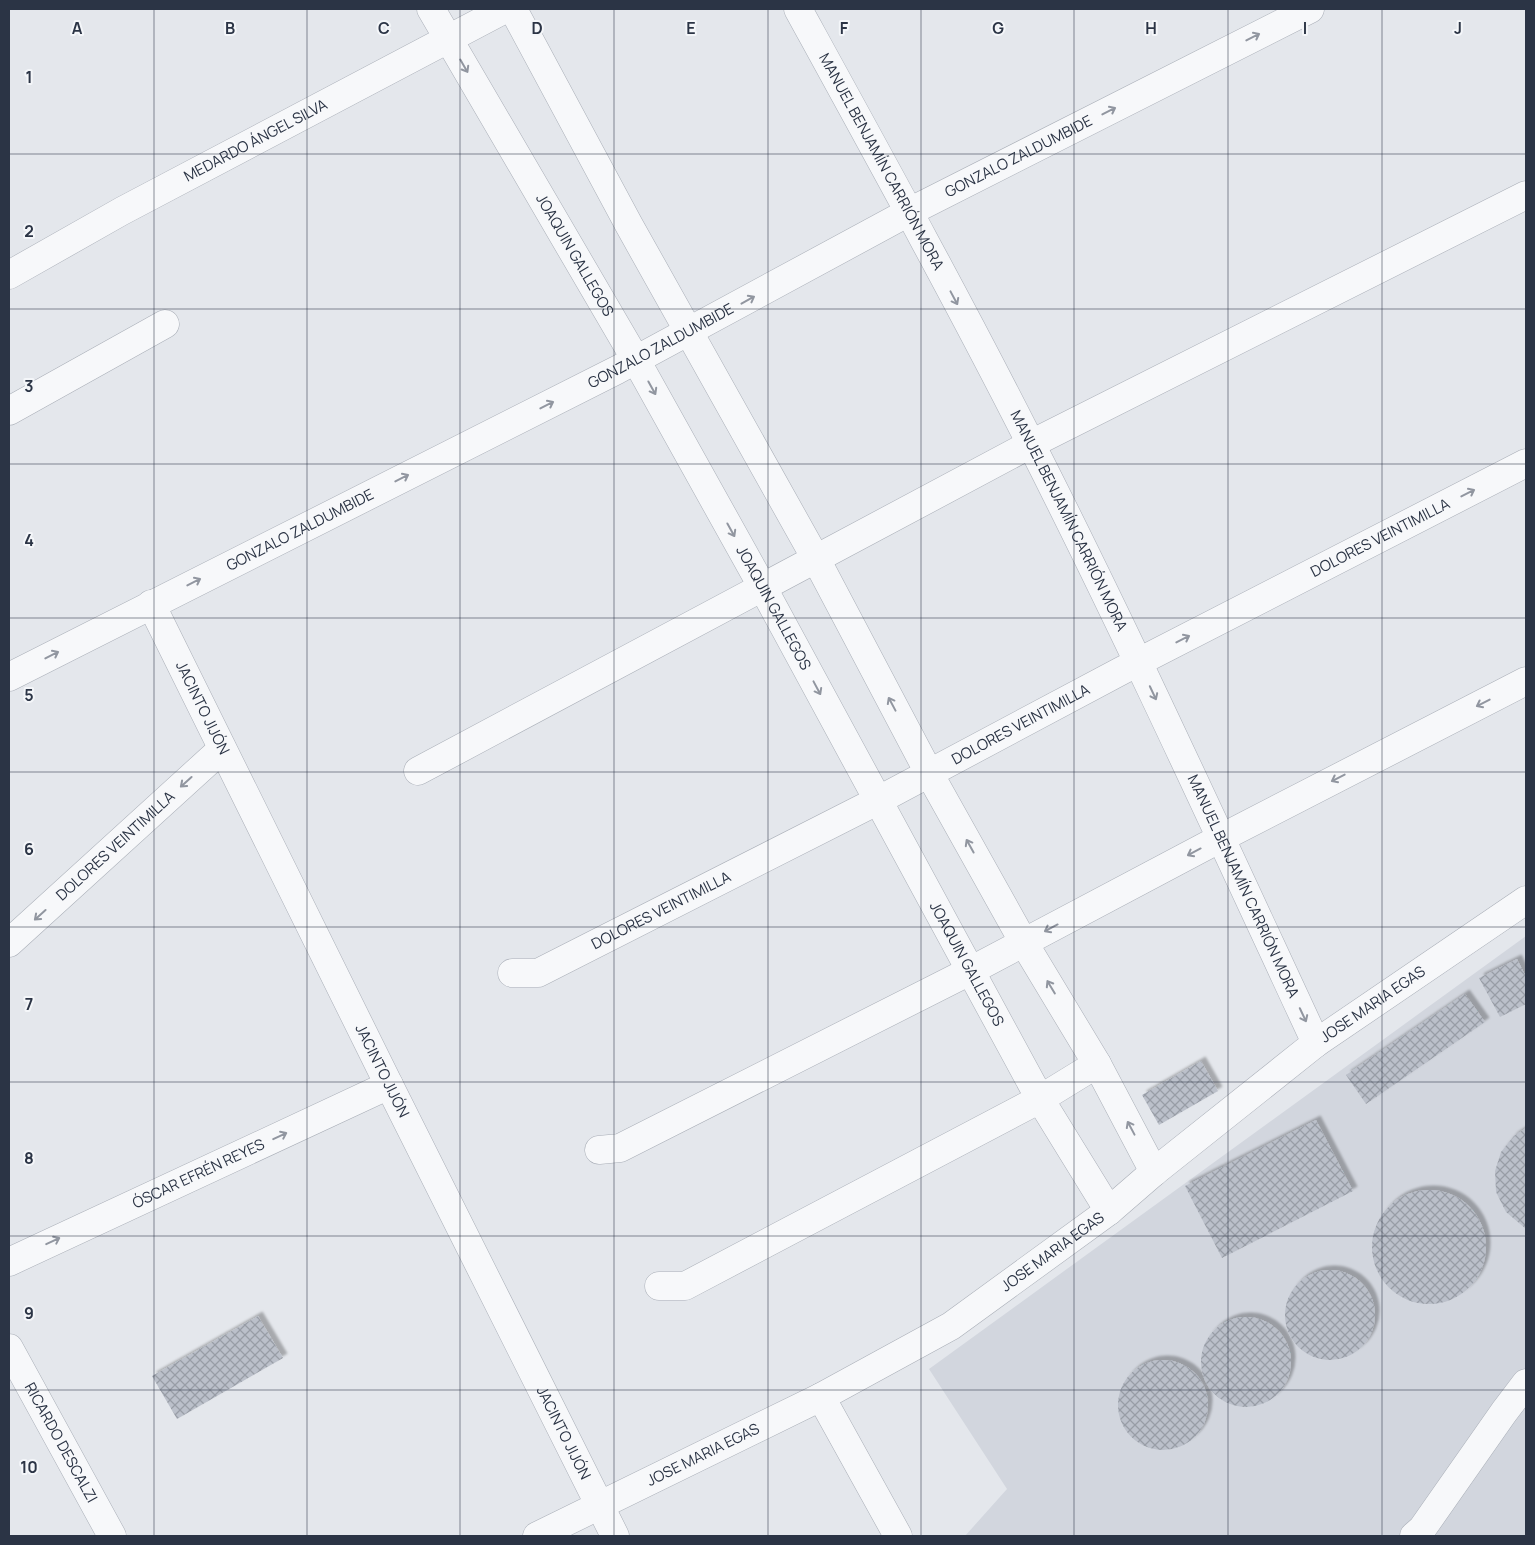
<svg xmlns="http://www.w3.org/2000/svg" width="1535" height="1545" viewBox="0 0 1535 1545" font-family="Manrope,sans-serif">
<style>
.built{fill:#d2d6de}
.building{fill:url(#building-cross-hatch);filter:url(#shadow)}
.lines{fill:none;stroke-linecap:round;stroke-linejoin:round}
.minor-casing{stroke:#a9aeb7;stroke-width:29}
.minor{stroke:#f7f8fa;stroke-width:28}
.oneway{stroke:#9196a0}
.grid{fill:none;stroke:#2b3445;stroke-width:1;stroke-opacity:0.55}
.labels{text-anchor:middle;stroke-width:4;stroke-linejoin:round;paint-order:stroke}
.street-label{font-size:15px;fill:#2b3445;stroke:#f4f6f9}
.grid-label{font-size:16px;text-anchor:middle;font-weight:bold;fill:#2b3445;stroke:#f4f6f9;stroke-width:4;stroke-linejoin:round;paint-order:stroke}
</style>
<defs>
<pattern id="building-cross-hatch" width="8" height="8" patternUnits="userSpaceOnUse" patternTransform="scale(1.25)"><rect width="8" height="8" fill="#bbc0ca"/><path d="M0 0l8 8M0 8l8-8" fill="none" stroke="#989da6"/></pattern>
<filter id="shadow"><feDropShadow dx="4.5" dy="-4.5" stdDeviation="1" flood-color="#0004"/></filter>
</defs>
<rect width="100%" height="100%" fill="#e4e7ec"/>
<path class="built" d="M1526,936V1536H965L1007,1489L929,1369Z"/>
<path class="building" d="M1517,959L1526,977V1004L1500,1017L1479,978Z
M1465,994L1485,1022L1366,1104L1346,1075Z
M1201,1061L1218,1091L1159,1125L1142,1095Z
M1316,1120L1353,1191L1222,1258L1185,1186Z
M1526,1128V1229L1506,1212L1496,1192L1495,1171L1501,1152L1514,1136Z
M1372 1247a57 57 0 1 1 114 0a57 57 0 1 1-114 0Z
M1285 1315a45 45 0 1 1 90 0a45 45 0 1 1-90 0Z
M258,1316L283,1358L177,1419L152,1376Z
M1201 1362a45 45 0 1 1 90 0a45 45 0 1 1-90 0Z
M1118 1405a45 45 0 1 1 90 0a45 45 0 1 1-90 0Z"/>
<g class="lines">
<g class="minor-casing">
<g id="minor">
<path id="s1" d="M431,9L636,360L763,588L1040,1099L1109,1211"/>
<path d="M513,9L629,225L816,559L929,773L1024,943L1097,1064L1154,1172"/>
<path id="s2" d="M798,9C877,153 957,298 1031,444C1131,641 1223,843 1316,1043"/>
<path id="s3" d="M9,275L122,211L505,9"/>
<path d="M9,411L165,324"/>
<path id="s4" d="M151,604L389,1085L615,1536"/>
<path id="s5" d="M9,677L617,370L909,212L1310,9"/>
<path d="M418,771L1031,444L1526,195"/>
<path id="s6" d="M9,943L222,749"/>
<path id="s7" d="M512,973H538L877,801L1121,671L1526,463"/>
<path d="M599,1150L620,1148L970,971L1221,838L1526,681"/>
<path id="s8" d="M9,1262L389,1085"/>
<path d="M659,1286H685L1040,1099L1097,1064"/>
<path id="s9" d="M9,1348L112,1536"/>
<path d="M821,1397L898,1536"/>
<path id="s10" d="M537,1536L821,1397L951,1326L1109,1211L1154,1172L1316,1043L1526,900"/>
<path d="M1414,1536L1422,1529L1504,1412L1526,1383"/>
</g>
</g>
<use href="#minor" class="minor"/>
</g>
<defs><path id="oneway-shaft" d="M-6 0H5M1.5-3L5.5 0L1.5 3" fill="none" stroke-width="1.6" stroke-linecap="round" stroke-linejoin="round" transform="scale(1.25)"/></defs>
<g class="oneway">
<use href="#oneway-shaft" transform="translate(1253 37) rotate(-27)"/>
<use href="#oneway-shaft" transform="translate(464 66) rotate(60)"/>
<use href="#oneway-shaft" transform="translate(1109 111) rotate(-27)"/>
<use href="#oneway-shaft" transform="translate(954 298) rotate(62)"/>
<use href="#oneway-shaft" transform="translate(748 300) rotate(-29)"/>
<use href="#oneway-shaft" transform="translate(652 388) rotate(61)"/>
<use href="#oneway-shaft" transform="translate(547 405) rotate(-27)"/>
<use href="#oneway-shaft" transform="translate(402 478) rotate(-27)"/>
<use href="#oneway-shaft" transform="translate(1468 493) rotate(-27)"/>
<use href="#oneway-shaft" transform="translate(731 530) rotate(61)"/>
<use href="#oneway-shaft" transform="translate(194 582) rotate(-27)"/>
<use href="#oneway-shaft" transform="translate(1183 639) rotate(-27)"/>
<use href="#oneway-shaft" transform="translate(52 655) rotate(-27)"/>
<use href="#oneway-shaft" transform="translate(817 688) rotate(62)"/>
<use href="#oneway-shaft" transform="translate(1153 693) rotate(65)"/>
<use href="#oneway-shaft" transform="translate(1483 703) rotate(153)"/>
<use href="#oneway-shaft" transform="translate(892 704) rotate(-118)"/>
<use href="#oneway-shaft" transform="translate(1338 778) rotate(153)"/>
<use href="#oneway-shaft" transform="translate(186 782) rotate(138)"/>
<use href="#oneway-shaft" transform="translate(970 846) rotate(-119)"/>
<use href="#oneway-shaft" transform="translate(1194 852) rotate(152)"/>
<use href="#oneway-shaft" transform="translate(40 915) rotate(138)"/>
<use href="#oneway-shaft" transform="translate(1051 928) rotate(152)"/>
<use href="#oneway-shaft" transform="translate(1051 987) rotate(-121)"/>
<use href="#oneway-shaft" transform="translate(1303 1015) rotate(65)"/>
<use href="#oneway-shaft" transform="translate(1131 1128) rotate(-118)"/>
<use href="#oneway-shaft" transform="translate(280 1136) rotate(-25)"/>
<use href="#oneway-shaft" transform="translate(53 1241) rotate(-25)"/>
</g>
<path class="grid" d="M154,9V1536M307,9V1536M460,9V1536M614,9V1536M768,9V1536M921,9V1536M1074,9V1536M1228,9V1536M1382,9V1536M9,154H1526M9,309H1526M9,464H1526M9,618H1526M9,772H1526M9,927H1526M9,1082H1526M9,1236H1526M9,1390H1526"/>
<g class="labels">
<g class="street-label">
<text dy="5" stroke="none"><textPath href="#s3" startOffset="281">MEDARDO ÁNGEL SILVA</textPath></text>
<text dy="5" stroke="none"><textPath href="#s5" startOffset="1136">GONZALO ZALDUMBIDE</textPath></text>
<text dy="5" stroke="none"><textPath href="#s2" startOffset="174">MANUEL BENJAMÍN CARRIÓN MORA</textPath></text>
<text dy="5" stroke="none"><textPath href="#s1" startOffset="285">JOAQUIN GALLEGOS</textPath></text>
<text dy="5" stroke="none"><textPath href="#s5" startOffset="731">GONZALO ZALDUMBIDE</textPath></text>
<text dy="5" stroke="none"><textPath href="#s2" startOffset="579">MANUEL BENJAMÍN CARRIÓN MORA</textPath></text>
<text dy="5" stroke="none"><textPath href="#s5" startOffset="326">GONZALO ZALDUMBIDE</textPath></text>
<text dy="5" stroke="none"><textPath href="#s7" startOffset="974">DOLORES VEINTIMILLA</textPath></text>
<text dy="5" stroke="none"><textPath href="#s1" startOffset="690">JOAQUIN GALLEGOS</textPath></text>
<text dy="5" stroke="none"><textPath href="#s4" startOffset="116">JACINTO JIJÓN</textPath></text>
<text dy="5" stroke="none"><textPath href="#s7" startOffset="569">DOLORES VEINTIMILLA</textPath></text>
<text dy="5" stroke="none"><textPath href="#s6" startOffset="144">DOLORES VEINTIMILLA</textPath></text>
<text dy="5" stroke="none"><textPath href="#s2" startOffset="984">MANUEL BENJAMÍN CARRIÓN MORA</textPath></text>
<text dy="5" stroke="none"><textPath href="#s7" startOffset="164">DOLORES VEINTIMILLA</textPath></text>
<text dy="5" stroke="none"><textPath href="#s1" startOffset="1095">JOAQUIN GALLEGOS</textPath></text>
<text dy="5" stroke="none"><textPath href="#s10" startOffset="995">JOSE MARIA EGAS</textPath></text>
<text dy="5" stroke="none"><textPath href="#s4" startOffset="521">JACINTO JIJÓN</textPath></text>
<text dy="5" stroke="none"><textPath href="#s8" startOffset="209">ÓSCAR EFRÉN REYES</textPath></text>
<text dy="5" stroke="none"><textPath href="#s10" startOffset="590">JOSE MARIA EGAS</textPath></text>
<text dy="5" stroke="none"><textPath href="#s4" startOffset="926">JACINTO JIJÓN</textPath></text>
<text dy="5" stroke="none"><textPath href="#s9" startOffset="108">RICARDO DESCALZI</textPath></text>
<text dy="5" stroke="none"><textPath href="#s10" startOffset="185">JOSE MARIA EGAS</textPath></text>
</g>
</g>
<g class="grid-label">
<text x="77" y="34">A</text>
<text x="230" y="34">B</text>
<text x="384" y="34">C</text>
<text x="537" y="34">D</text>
<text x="691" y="34">E</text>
<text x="844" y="34">F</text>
<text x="998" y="34">G</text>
<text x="1151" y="34">H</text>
<text x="1305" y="34">I</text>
<text x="1458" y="34">J</text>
<text x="29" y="83">1</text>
<text x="29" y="237">2</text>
<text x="29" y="392">3</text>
<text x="29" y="546">4</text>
<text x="29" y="701">5</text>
<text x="29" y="855">6</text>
<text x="29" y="1010">7</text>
<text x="29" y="1164">8</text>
<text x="29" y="1319">9</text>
<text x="29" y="1473">10</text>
</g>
<rect width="1535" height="1545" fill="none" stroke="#2b3445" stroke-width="20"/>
</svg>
